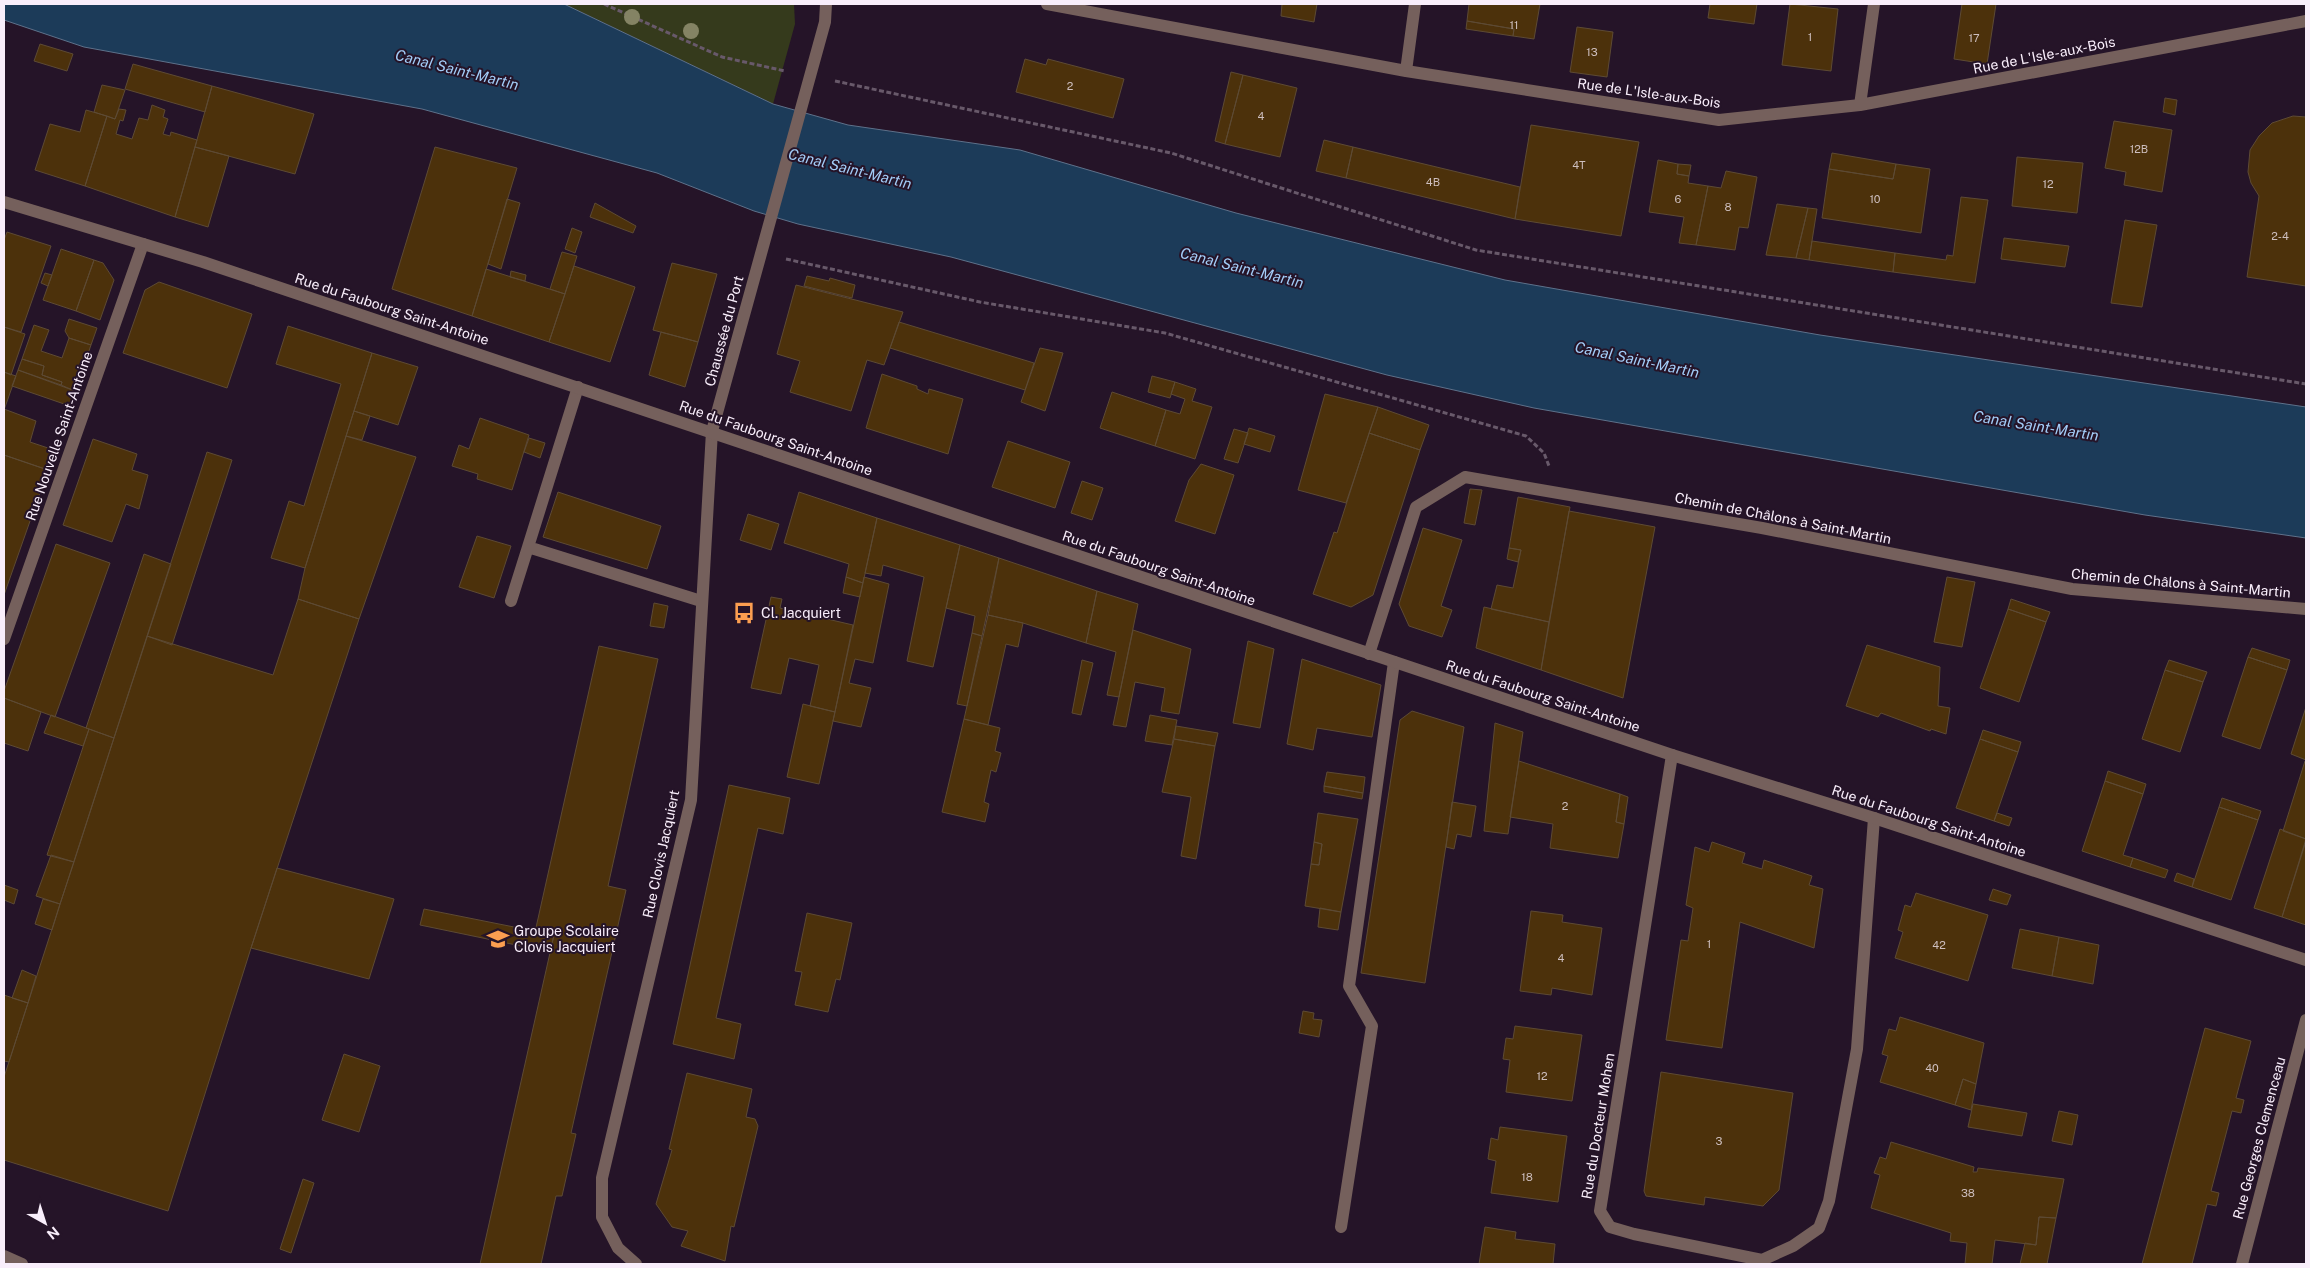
<svg xmlns="http://www.w3.org/2000/svg" width="2310" height="1268" viewBox="0 0 2310 1268" font-family="'Public Sans',sans-serif">
<style>
.green{fill:#353a1c}
.water{fill:#1c3b59;stroke:#5e718a}
.building{fill:#4c310b;stroke:#5d4a34}
.lines{fill:none;stroke-linecap:round;stroke-linejoin:round}
.path{stroke:#68596a;stroke-width:3;stroke-dasharray:5 2.5;stroke-linecap:butt}
.service{stroke:#75605c;stroke-width:12}
.minor{stroke:#75605c;stroke-width:12}
.tertiary{stroke:#75605c;stroke-width:12}
.tree{fill:#848364}
.labels{text-anchor:middle;stroke-width:4;stroke-linejoin:round;paint-order:stroke}
.number-label{font-size:11px;fill:#cebfbf}
.street-label{font-size:14px;fill:#f9eefb;stroke:#251428}
.poi-label{font-size:14px;fill:#f9eefb;stroke:#251428;text-anchor:start}
.water-label{font-size:15px;font-style:italic;fill:#a2ccf7;stroke:#251428}
</style>
<rect width="100%" height="100%" fill="#251428"/>
<path class="green" d="M564,4H794L795,24L773,104Z"/>
<path class="water" d="M4,4H564L773,104L848,125L1020,150L1236,213L1505,280L1820,335L2306,407V538L2145,515L1534,408L1387,375L951,257L798,224L754,211L657,173L422,109L84,47L4,20Z"/>
<path class="building" d="M1282,4H1317L1314,22L1281,16Z
M1469,4H1540L1534,39L1513,36L1514,29L1467,21Z
M1710,4H1757L1754,24L1708,18Z
M1790,4L1838,9L1831,71L1782,65Z
M1962,4H1996L1987,64L1954,59Z
M1467,21L1514,29L1513,36L1466,29Z
M1577,27L1613,32L1607,77L1570,72Z
M40,44L73,54L67,71L34,61Z
M1025,59L1046,65L1048,59L1124,79L1113,118L1016,92Z
M133,64L212,86L205,112L125,89Z
M1231,72L1243,75L1225,144L1215,141Z
M1243,75L1297,88L1280,157L1225,144Z
M102,85L125,90L115,119L94,112Z
M212,86L314,114L295,174L195,147Z
M2165,98L2177,100L2175,115L2163,112Z
M152,105L165,110L163,117L168,119L163,134L170,136L171,132L197,140L175,217L85,186L107,116L115,119L119,109L126,110L123,121L120,120L116,134L132,139L139,118L148,120Z
M86,110L107,116L85,186L35,170L50,124L80,132Z
M2293,116L2306,117V286L2247,277L2259,196L2251,183L2248,172L2250,150L2259,136L2272,123Z
M2114,121L2172,130L2162,192L2124,185L2126,172L2105,168Z
M1531,125L1639,142L1621,236L1515,219Z
M1324,140L1353,147L1346,178L1316,171Z
M195,147L229,156L208,227L175,217Z
M435,147L517,168L472,316L392,289Z
M1353,147L1520,187L1515,219L1346,178Z
M1832,153L1896,164L1893,179L1829,169Z
M2017,157L2083,163L2077,213L2012,206Z
M1658,160L1678,164L1677,174L1689,176L1688,183L1708,186L1696,245L1679,243L1684,217L1649,212Z
M1678,164L1691,165L1689,176L1677,174Z
M1896,164L1930,169L1921,233L1822,218L1829,169L1893,179Z
M1726,171L1757,177L1748,228L1739,227L1735,250L1696,245L1708,186L1721,188Z
M1961,197L1988,200L1975,283L1893,272L1895,253L1946,260L1947,255L1953,256Z
M507,199L520,203L501,269L488,264Z
M595,203L636,226L633,233L590,217Z
M1777,204L1808,208L1796,258L1766,255Z
M1808,208L1817,209L1809,260L1796,258Z
M2125,220L2157,225L2142,307L2111,303Z
M572,228L582,232L575,253L565,249Z
M7,232L51,246L21,332L4,327V240Z
M2004,238L2069,246L2065,267L2001,259Z
M1812,241L1895,253L1893,272L1809,260Z
M61,249L94,260L76,311L43,300Z
M562,252L577,256L565,294L550,289Z
M94,260L103,263L114,280L100,320L76,311Z
M672,263L717,274L698,342L653,330Z
M574,266L635,287L610,362L549,342Z
M486,269L565,294L549,342L472,316Z
M511,271L526,275L525,281L510,277Z
M45,273L52,275L48,286L41,283Z
M807,276L829,281L830,278L855,285L852,298L804,286Z
M159,282L252,314L227,388L123,353L145,290Z
M796,285L903,312L884,365L867,360L851,411L790,392L800,361L777,354Z
M69,319L97,328L91,345L69,338L65,331Z
M899,322L1034,363L1025,390L890,348Z
M34,325L49,330L41,351L62,358L69,338L91,345L75,391L61,385L62,382L42,375L44,366L22,359Z
M288,326L372,353L305,568L271,558L289,501L304,506L341,384L276,364Z
M4,327L25,334L11,375L4,372Z
M661,332L698,342L685,387L649,375Z
M1040,348L1063,353L1045,411L1021,402Z
M372,353L418,367L398,425L354,411Z
M22,359L44,366L42,375L62,382L61,385L18,370Z
M18,370L75,391L70,406L12,386Z
M4,372L16,376L4,410Z
M882,374L917,386V389L928,394L929,389L963,399L948,454L866,428Z
M1152,376L1175,382L1170,398L1148,392Z
M1175,382L1196,389L1192,401L1212,407L1195,459L1155,446L1166,410L1180,414L1185,399L1171,394Z
M1112,392L1166,410L1155,446L1100,428Z
M1325,394L1378,407L1346,503L1298,490Z
M1378,407L1429,425L1420,450L1369,433Z
M4,409L36,421L30,442L54,450L48,470L4,455Z
M354,411L370,416L362,440L346,436Z
M480,418L529,435L512,490L477,479L478,474L452,466L459,445L469,449Z
M1249,428L1275,436L1270,452L1244,444Z
M1234,429L1248,433L1238,463L1224,459Z
M1369,433L1420,450L1373,595L1351,607L1313,594L1334,532L1337,533Z
M346,436L416,457L359,619L298,599L305,568Z
M529,438L545,443L540,458L524,452Z
M93,439L137,454L132,470L148,475L139,509L126,504L112,542L63,525Z
M1008,441L1070,462L1055,508L992,487Z
M207,452L232,460L172,645L147,636Z
M4,455L48,470L4,595Z
M1201,464L1234,475L1215,534L1175,521L1189,480Z
M1082,481L1103,488L1092,520L1071,513Z
M1470,489L1482,490L1475,525L1464,523Z
M558,492L661,526L647,569L543,537Z
M799,492L877,518L863,583L846,577L849,564L784,543Z
M1518,497L1570,507L1549,622L1491,609L1497,585L1513,588L1521,550L1509,548Z
M1569,511L1655,527L1623,698L1541,670Z
M748,514L779,524L771,550L740,540Z
M877,518L960,545L933,667L907,661L924,577L883,565L881,576L865,573Z
M1423,528L1462,540L1441,606L1452,610L1442,637L1409,626L1399,604Z
M477,536L511,546L494,598L459,587Z
M56,544L110,563L55,717L4,698V691Z
M960,545L999,558L982,636L972,633L975,616L946,608Z
M1509,548L1521,550L1518,562L1507,559Z
M144,554L171,564L114,738L86,728Z
M999,558L1097,591L1086,643L1023,623L988,615Z
M846,577L863,583L860,597L843,593Z
M864,577L889,584L873,663L855,659L849,683L871,688L861,727L833,721Z
M1947,577L1975,582L1962,647L1934,642Z
M1097,591L1138,604L1119,697L1107,695L1116,652L1086,643Z
M771,597L782,599L780,608L853,625L835,712L810,706L819,665L789,658L781,694L751,688Z
M298,599L359,619L251,948L168,1211L4,1160V1077L147,636L273,675Z
M2011,599L2050,612L2046,622L2008,609Z
M654,603L668,606L664,628L650,626Z
M1484,607L1549,622L1541,670L1476,648Z
M2008,609L2046,622L2019,702L1980,688Z
M988,615L1023,623L1018,647L1006,644L988,725L964,719Z
M1133,630L1191,649L1179,714L1161,711L1165,688L1135,682L1126,727L1113,725Z
M972,633L982,636L967,706L957,704Z
M1248,641L1274,649L1260,728L1233,723Z
M1867,645L1940,667L1938,706L1950,708L1946,734L1931,729L1930,731L1881,713L1878,717L1846,706Z
M599,646L658,659L608,886L626,890L571,1133L576,1134L562,1196H556L541,1264H480L554,935L535,932Z
M2252,648L2290,660L2287,670L2248,657Z
M2248,657L2287,670L2260,749L2222,736Z
M1302,659L1381,685L1372,737L1317,728L1313,750L1287,744Z
M1082,660L1093,663L1081,715L1072,713Z
M2169,660L2207,672L2203,682L2165,670Z
M2165,670L2203,682L2180,752L2142,739Z
M4,698L41,712L28,751L4,743Z
M803,704L835,712L819,784L787,777Z
M2306,707V760L2291,754Z
M1412,711L1464,727L1425,983L1361,973L1400,720Z
M51,715L89,729L83,746L44,733Z
M1150,715L1177,720L1172,745L1145,741Z
M964,719L1000,728L995,751L1001,753L996,772L991,770L984,802L989,804L985,822L942,812Z
M1495,723L1523,732L1508,834L1484,831Z
M1176,726L1218,733L1215,746L1174,739Z
M89,729L114,738L74,862L47,855Z
M1983,730L2021,742L2018,752L1980,739Z
M1174,739L1215,746L1196,859L1181,856L1191,797L1162,792Z
M1980,739L2018,752L1994,821L1956,808Z
M1519,761L1620,794L1616,822L1624,824L1618,858L1550,848L1553,824L1510,817Z
M2305,761H2306V839L2283,831Z
M2108,771L2146,784L2143,794L2105,781Z
M1327,772L1365,777L1363,793L1324,786Z
M2105,781L2143,794L2123,855L2133,858L2130,867L2082,851Z
M729,785L790,798L783,834L758,828L716,1018L741,1024L734,1059L673,1044Z
M1324,786L1363,793L1362,799L1324,792Z
M1620,794L1628,797L1624,824L1616,822Z
M2222,798L2261,811L2258,820L2219,807Z
M1452,802L1476,806L1471,837L1457,834L1454,849L1446,847Z
M2219,807L2258,820L2231,900L2192,887Z
M1318,813L1358,819L1341,912L1305,906L1311,864L1319,865L1322,844L1314,842Z
M1997,813L2012,818L2009,826L1994,821Z
M2280,829L2306,839L2282,917L2254,908Z
M2306,841V925L2282,917Z
M1314,842L1322,844L1319,865L1311,864Z
M1712,842L1745,853L1742,863L1762,869L1764,860L1812,876L1809,885L1823,889L1814,948L1740,922L1722,1048L1666,1040L1681,940L1688,941L1693,908L1686,905L1695,847L1709,852Z
M51,855L74,862L60,904L36,896Z
M2133,858L2168,870L2165,878L2130,867Z
M277,868L394,899L369,979L251,948Z
M2177,873L2194,879L2192,887L2174,881Z
M4,885L18,890L14,904L4,900Z
M1993,889L2011,895L2007,905L1989,900Z
M1916,893L1988,915L1968,981L1895,958L1903,932L1898,930L1905,905L1911,907Z
M43,899L60,904L52,930L35,924Z
M1320,908L1341,912L1338,930L1318,927Z
M424,909L554,935L550,952L420,925Z
M1531,911L1563,915L1562,922L1602,928L1592,995L1552,988L1551,995L1520,991Z
M807,913L852,923L840,980L836,979L828,1012L795,1005L802,972L795,971Z
M2020,929L2059,937L2052,976L2012,968Z
M2059,937L2099,945L2093,984L2052,976Z
M22,970L36,976L28,1003L12,998Z
M4,995L28,1003L9,1062L4,1061Z
M1303,1011L1314,1013L1313,1019L1322,1020L1319,1037L1299,1033Z
M1900,1017L1984,1043L1976,1084L1963,1079L1955,1105L1880,1082L1888,1056L1882,1054L1889,1029L1896,1031Z
M1515,1026L1582,1035L1572,1101L1506,1092L1510,1060L1503,1059L1506,1038L1513,1039Z
M2205,1028L2251,1041L2236,1098L2244,1100L2241,1113L2232,1111L2211,1191L2219,1193L2216,1206L2207,1204L2192,1264H2142Z
M344,1054L380,1066L359,1132L322,1120Z
M1661,1072L1793,1093L1779,1190L1763,1206L1705,1197L1704,1205L1646,1196L1644,1191Z
M687,1073L752,1089L746,1117L755,1119L758,1126L734,1227L731,1226L725,1261L681,1246L688,1231L672,1227L656,1204L672,1150L669,1149Z
M1963,1079L1976,1084L1971,1110L1955,1105Z
M1973,1104L2027,1113L2022,1136L1968,1127Z
M2059,1111L2078,1115L2072,1145L2052,1141Z
M1500,1127L1567,1136L1558,1202L1491,1193L1496,1161L1488,1159L1491,1138L1498,1140Z
M1891,1142L1974,1167L1973,1172H1977L1978,1168L2064,1179L2056,1218L2039,1217L2036,1245L1995,1240L1992,1264H1965L1967,1243L1950,1241L1951,1233L1871,1208L1880,1175L1874,1173L1880,1157L1886,1159Z
M303,1179L314,1183L291,1253L280,1249Z
M2039,1217L2056,1218L2047,1264H2020L2025,1243L2036,1245Z
M1485,1227L1516,1232L1515,1239L1555,1244L1553,1264H1479Z"/>
<g class="lines">
<path class="path" d="M604,4L722,57L785,71
M835,81L1171,153L1476,250L2306,384
M786,259L980,302L1165,333L1526,436L1544,453L1549,466"/>
<path class="service" d="M578,387L528,547L701,601
M511,601L528,547
M1341,1227L1372,1026L1349,986L1394,662"/>
<path class="minor" d="M1047,4L1406,71L1719,120L1860,105L2306,21
M1406,71L1415,4
M1860,105L1874,4
M4,639L143,244
M1369,654L1416,507L1465,477L1762,528L2072,589L2306,609
M1672,755L1600,1211L1610,1227L1634,1234L1762,1260L1793,1246L1819,1228L1829,1201L1857,1049L1874,818
M4,1256L22,1264
M636,1264L618,1248L602,1217V1178L691,800L712,431L825,22L826,4
M2242,1264L2306,1020"/>
<path class="tertiary" d="M4,202L203,262L1672,755L1874,818L2306,960"/>
</g>
<g class="tree">
<circle cx="632" cy="17" r="8"/>
<circle cx="691" cy="31" r="8"/>
</g>
<defs>
<g id="bus-bare" transform="scale(1.725)"><path d="M-5-6H5V4H4V6H2V4H-2V6H-4V4H-5ZM-3.5-4V0h7V-4ZM-3.5 1.2v1.5H-2V1.2ZM2 1.2v1.5H3.5V1.2Z" fill="#fb9e50" stroke="#251428" stroke-width="2.5" paint-order="stroke"/></g>
<g id="school-bare" transform="scale(1.725)"><path d="M0-5L7-2L0 1L-7-2ZM-4 1L0 2.5L4 1V4Q0 6-4 4Z" fill="#fb9e50" stroke="#251428" stroke-width="2.5" paint-order="stroke"/></g>
</defs>
<g fill-rule="evenodd">
<use href="#bus-bare" x="744" y="613"/>
<use href="#school-bare" x="498" y="939"/>
</g>
<g class="labels">
<g class="number-label">
<text x="1514" y="29">11</text>
<text x="1810" y="41">1</text>
<text x="1974" y="42">17</text>
<text x="1592" y="56">13</text>
<text x="1070" y="90">2</text>
<text x="1261" y="120">4</text>
<text x="2139" y="153">12B</text>
<text x="1579" y="169">4T</text>
<text x="1433" y="186">4B</text>
<text x="2048" y="188">12</text>
<text x="1678" y="203">6</text>
<text x="1875" y="203">10</text>
<text x="1728" y="211">8</text>
<text x="2280" y="240">2-4</text>
<text x="1565" y="810">2</text>
<text x="1709" y="948">1</text>
<text x="1939" y="949">42</text>
<text x="1561" y="962">4</text>
<text x="1932" y="1072">40</text>
<text x="1542" y="1080">12</text>
<text x="1719" y="1145">3</text>
<text x="1527" y="1181">18</text>
<text x="1968" y="1197">38</text>
</g>
<g class="street-label">
<text transform="translate(2044 55) rotate(-11)" y="5">Rue de L'Isle-aux-Bois</text>
<text transform="translate(1649 93) rotate(8)" y="5">Rue de L'Isle-aux-Bois</text>
<text transform="translate(392 309) rotate(18)" y="5">Rue du Faubourg Saint-Antoine</text>
<text transform="translate(724 331) rotate(-75)" y="5">Chaussée du Port</text>
<text transform="translate(59 436) rotate(-71)" y="5">Rue Nouvelle Saint-Antoine</text>
<text transform="translate(776 438) rotate(19)" y="5">Rue du Faubourg Saint-Antoine</text>
<text transform="translate(1783 518) rotate(11)" y="5">Chemin de Châlons à Saint-Martin</text>
<text transform="translate(1159 568) rotate(19)" y="5">Rue du Faubourg Saint-Antoine</text>
<text transform="translate(2181 583) rotate(5)" y="5">Chemin de Châlons à Saint-Martin</text>
<text transform="translate(1543 696) rotate(18)" y="5">Rue du Faubourg Saint-Antoine</text>
<text transform="translate(1929 821) rotate(18)" y="5">Rue du Faubourg Saint-Antoine</text>
<text transform="translate(661 854) rotate(-78)" y="5">Rue Clovis Jacquiert</text>
<text transform="translate(1598 1126) rotate(-81)" y="5">Rue du Docteur Mohen</text>
<text transform="translate(2259 1138) rotate(-75)" y="5">Rue Georges Clemenceau</text>
</g>
<g class="poi-label">
<text x="761" y="618">Cl. Jacquiert</text>
<text x="514" y="936">Groupe Scolaire<tspan x="514" dy="16">Clovis Jacquiert</tspan></text>
</g>
<g class="water-label">
<text transform="translate(457 70) rotate(14)" y="5">Canal Saint-Martin</text>
<text transform="translate(850 169) rotate(14)" y="5">Canal Saint-Martin</text>
<text transform="translate(1242 268) rotate(14)" y="5">Canal Saint-Martin</text>
<text transform="translate(1637 360) rotate(12)" y="5">Canal Saint-Martin</text>
<text transform="translate(2036 426) rotate(9)" y="5">Canal Saint-Martin</text>
</g>
</g>
<rect width="2310" height="1268" fill="none" stroke="#f9eefb" stroke-width="10"/>
<g transform="translate(45 1223) rotate(141)" stroke="#251428" stroke-width="4" paint-order="stroke">
<path d="M0-4L9 19L0 12L-9 19Z" fill="#f9eefb"/>
<text y="-8" font-size="14" font-weight="bold" text-anchor="middle" fill="#f9eefb">N</text>
</g>
</svg>
